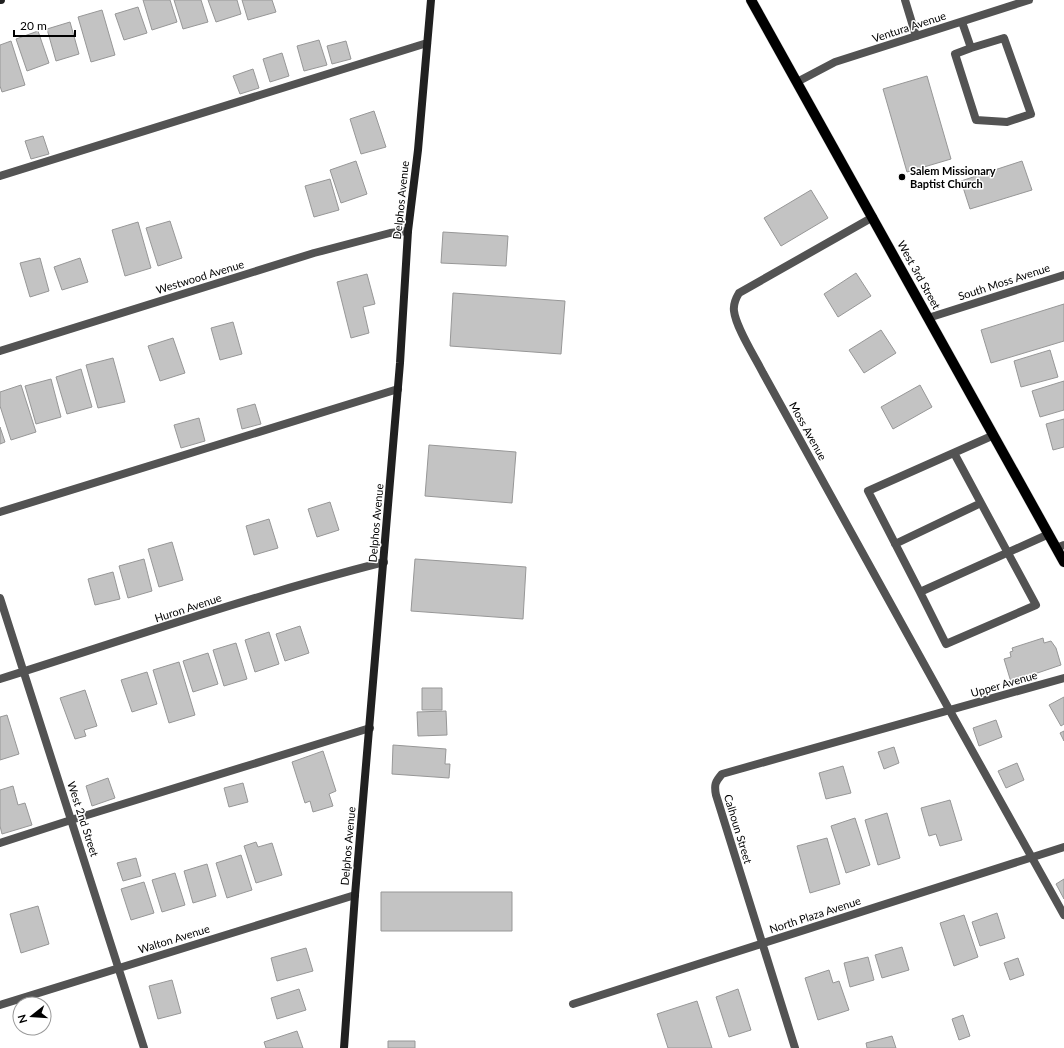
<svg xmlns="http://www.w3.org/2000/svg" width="1064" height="1048" viewBox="0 0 1064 1048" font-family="Lato,sans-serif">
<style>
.building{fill:#c3c3c3;stroke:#979797}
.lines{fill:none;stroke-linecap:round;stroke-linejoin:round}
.primary-casing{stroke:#dbdbdb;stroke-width:11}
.lane{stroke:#535353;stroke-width:8}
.street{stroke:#535353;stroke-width:8}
.secondary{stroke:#202020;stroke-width:8}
.primary{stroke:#000;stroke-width:10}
.poi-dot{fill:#000;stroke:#fff;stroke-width:1.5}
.labels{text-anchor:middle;stroke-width:3;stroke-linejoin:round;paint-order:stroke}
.street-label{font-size:11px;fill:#000;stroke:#fff}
.poi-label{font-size:11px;font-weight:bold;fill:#000;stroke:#fff;text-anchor:start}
</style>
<rect width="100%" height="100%" fill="#fff"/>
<path class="building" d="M143,0H170L177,22L152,30Z
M174,0H201L208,22L183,29Z
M208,0H237L241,14L216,22Z
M242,0H272L276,12L248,20Z
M138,7L147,33L124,40L115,14Z
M102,10L115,55L91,62L78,17Z
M70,22L79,54L56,61L47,29Z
M38,31L49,63L27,71L16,39Z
M319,40L327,65L304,71L297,46Z
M11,41L25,85L2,92L0,86V45Z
M346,41L351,59L332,64L327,46Z
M282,53L289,76L270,82L263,59Z
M253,69L259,88L240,94L233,76Z
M927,76L951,159L907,172L883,89Z
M374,111L386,147L361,154L350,119Z
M43,136L49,154L31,159L25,141Z
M356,161L367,194L341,203L330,170Z
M1022,161L1032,190L970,209L961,181Z
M330,179L339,210L314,217L305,186Z
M811,190L828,218L781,246L764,218Z
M170,221L182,258L158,266L146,228Z
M138,222L151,268L125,276L112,230Z
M443,232L508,236L506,266L441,263Z
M40,258L49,291L30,297L20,263Z
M80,258L88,282L62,290L54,267Z
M856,273L871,296L838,317L824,294Z
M367,274L375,304L363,307L369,333L351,338L337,282Z
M453,293L565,301L561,354L450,346Z
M1064,304V341L991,363L981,330Z
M233,322L242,354L220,360L211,328Z
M881,330L896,353L864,373L849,350Z
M173,338L185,373L160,381L148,346Z
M1050,350L1058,377L1021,387L1014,361Z
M113,358L125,402L98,408L86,365Z
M81,369L92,407L67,414L56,377Z
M51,379L61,417L36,424L25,386Z
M1064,381V410L1040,417L1032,391Z
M21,385L36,432L11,440L0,406V392Z
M920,385L932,407L893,429L881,407Z
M255,404L261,424L242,429L237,409Z
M199,418L205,441L181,448L174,425Z
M1064,419V447L1053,450L1046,424Z
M0,427L5,442L0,444Z
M429,445L516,452L512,503L425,496Z
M330,502L339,530L317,537L308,509Z
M269,519L278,548L254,555L246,526Z
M172,542L183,580L159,587L148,549Z
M144,559L152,591L128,598L119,566Z
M415,559L526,567L523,619L411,611Z
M113,572L120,599L95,605L88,579Z
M300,626L309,653L285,661L276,634Z
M269,632L279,664L255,672L245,640Z
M1043,638L1044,643L1051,641L1056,648L1061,665L1011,682L1004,659L1011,657L1010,652L1013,651L1012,648Z
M236,643L247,679L224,686L213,650Z
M208,653L218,684L193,692L183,661Z
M179,662L195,715L169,723L153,670Z
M147,672L157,704L132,712L121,680Z
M422,688H442V710H422Z
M85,690L97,726L84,730L86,736L75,739L60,698Z
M1064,697V724L1061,726L1049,705Z
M446,711L447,735L418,736L417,712Z
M7,715L19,754L0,760V717Z
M996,720L1002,737L979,746L973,728Z
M1064,731V741L1060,733Z
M393,745L446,749L445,764H450L449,778L392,774Z
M894,747L899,763L884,769L878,752Z
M323,751L336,791L329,794L333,806L313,812L310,801L305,803L292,762Z
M1017,763L1024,780L1006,788L998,771Z
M843,766L851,793L826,799L819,773Z
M108,778L115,798L92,806L86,786Z
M243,783L248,802L229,807L224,788Z
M13,786L18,805L25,803L32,825L2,834L0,826V790Z
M950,800L962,840L940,846L936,834L929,836L921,808Z
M887,813L900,858L878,865L865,820Z
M855,818L870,865L846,873L831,826Z
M827,838L840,884L810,893L797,846Z
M256,842L258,847L272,843L282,875L256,883L244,846Z
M241,855L252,890L227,898L216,863Z
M136,858L141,876L123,881L117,863Z
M207,864L216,896L193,903L184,871Z
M175,873L185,905L162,912L152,880Z
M1064,879V899L1056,884Z
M144,882L154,913L131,920L121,889Z
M381,892H512V931H381Z
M38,906L49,944L21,953L10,914Z
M997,913L1005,938L980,946L972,922Z
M964,915L978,957L954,966L940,923Z
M902,947L909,970L882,978L875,955Z
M306,948L313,971L277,981L271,958Z
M868,957L874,980L850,987L844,963Z
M1018,958L1024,975L1010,980L1004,963Z
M829,970L833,983L839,981L849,1010L818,1020L805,978Z
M172,980L181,1013L158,1019L149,986Z
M299,989L306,1010L277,1019L271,998Z
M738,989L751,1030L729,1037L716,997Z
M697,1001L712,1048H668L657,1014Z
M963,1015L970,1036L959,1040L952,1019Z
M297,1031L303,1048H266L264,1042Z
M892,1036L896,1048H867L866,1043Z
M388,1041H415V1048H388Z"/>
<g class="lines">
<g class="primary-casing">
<path id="primary" d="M751,0L1064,562"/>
</g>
<path class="lane" d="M905,0L916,36
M962,22L971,48L955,54L976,120L1007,122L1031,114L1004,38L971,48
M0,176L427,43
M994,435L868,491L920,592L1049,534
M0,512L398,389
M895,544L981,503
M920,592L946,644L1036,605L954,453
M950,711L1064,915
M0,843L71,820"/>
<path class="street" d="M797,82L835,62L1029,0
M873,217L739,293C736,298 733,304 734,311C736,328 755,357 763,373L950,711
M928,318L1064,275
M0,351L314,253L390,233L408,231
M1056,548L1064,545
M0,598L144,1048
M0,679C127,639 254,595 384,562
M71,820L370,728
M573,1004L1064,847
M0,1005L355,895
M795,1048L716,795C714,785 715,782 722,774L1064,678"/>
<path class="secondary" d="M0,0H1
M344,1048L355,895L400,363L408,231L418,150L431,0"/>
<use href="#primary" class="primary"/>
</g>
<circle class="poi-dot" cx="902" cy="177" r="4"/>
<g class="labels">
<g class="street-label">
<text transform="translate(909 27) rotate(-18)" y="4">Ventura Avenue</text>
<text transform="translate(401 200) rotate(-84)" y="4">Delphos Avenue</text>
<text transform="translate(919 275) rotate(61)" y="4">West 3rd Street</text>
<text transform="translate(200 277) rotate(-17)" y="4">Westwood Avenue</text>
<text transform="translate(1004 282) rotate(-18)" y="4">South Moss Avenue</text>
<text transform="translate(808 431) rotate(61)" y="4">Moss Avenue</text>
<text transform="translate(376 523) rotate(-85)" y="4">Delphos Avenue</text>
<text transform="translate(188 608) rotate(-18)" y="4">Huron Avenue</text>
<text transform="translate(1004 684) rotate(-16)" y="4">Upper Avenue</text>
<text transform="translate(83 819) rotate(72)" y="4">West 2nd Street</text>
<text transform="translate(738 829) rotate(73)" y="4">Calhoun Street</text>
<text transform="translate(348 846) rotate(-85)" y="4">Delphos Avenue</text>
<text transform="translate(815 915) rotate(-18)" y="4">North Plaza Avenue</text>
<text transform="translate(174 939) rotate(-17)" y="4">Walton Avenue</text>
</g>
<g class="poi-label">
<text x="910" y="175">Salem Missionary<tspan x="910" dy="13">Baptist Church</tspan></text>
</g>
</g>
<g transform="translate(32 1016) rotate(253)"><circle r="19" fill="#ffffff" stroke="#999999"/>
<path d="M0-3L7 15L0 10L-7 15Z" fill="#000000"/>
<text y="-6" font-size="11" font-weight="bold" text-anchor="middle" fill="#000000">N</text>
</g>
<path d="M14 30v6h61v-6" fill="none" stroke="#000000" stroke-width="2"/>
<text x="20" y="30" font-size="12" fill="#000000" stroke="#ffffff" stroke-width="3" paint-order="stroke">20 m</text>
</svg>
